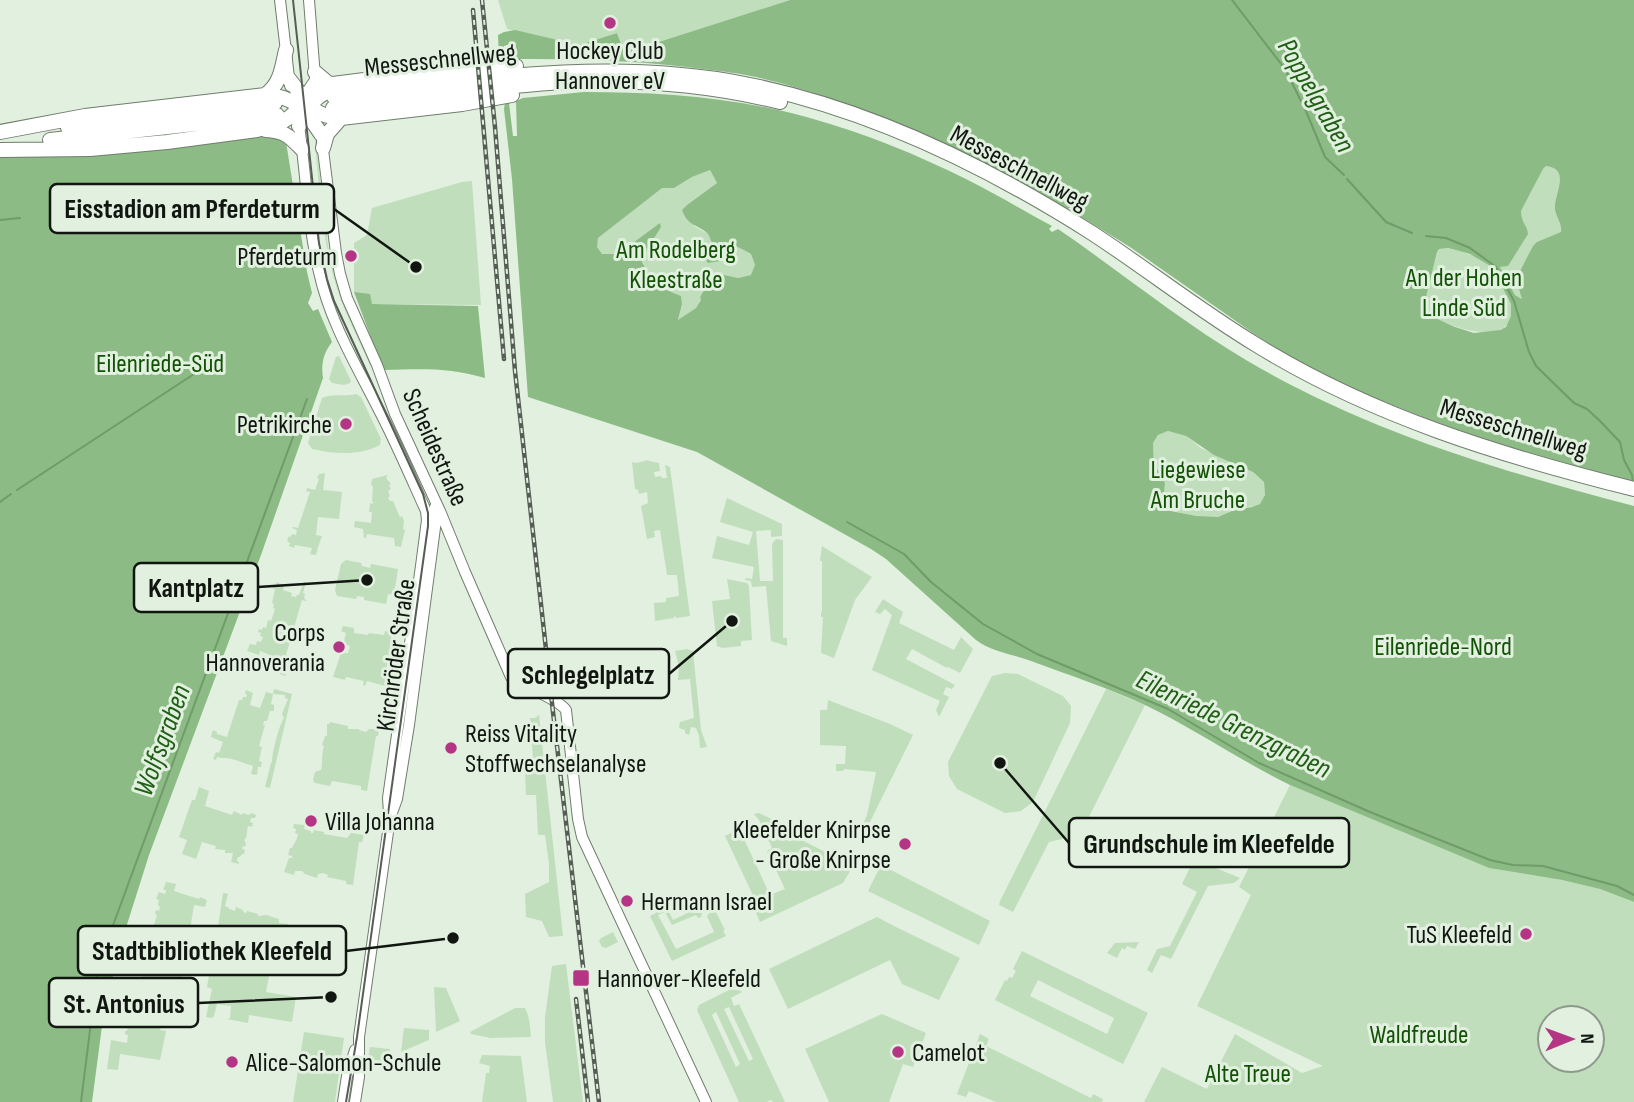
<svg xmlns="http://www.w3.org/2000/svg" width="1634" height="1102" viewBox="0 0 1634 1102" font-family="'Sofia Sans Condensed',sans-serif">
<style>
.green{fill:#c1debc;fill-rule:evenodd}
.forest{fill:#8cbb85;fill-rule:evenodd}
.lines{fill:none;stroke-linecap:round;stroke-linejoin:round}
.stream{stroke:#6f9c68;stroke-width:2}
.secondary-casing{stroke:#707d6d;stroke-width:12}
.highway-casing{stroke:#707d6d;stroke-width:16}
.secondary{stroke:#fff;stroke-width:10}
.highway{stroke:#fff;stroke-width:14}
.tram{stroke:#555d54;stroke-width:2}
.rail-casing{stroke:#555d54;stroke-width:4.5}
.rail{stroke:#e1f0df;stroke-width:2;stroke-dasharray:5;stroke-linecap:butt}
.poi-dot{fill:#b33583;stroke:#e1f0df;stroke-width:2.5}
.labels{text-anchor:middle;stroke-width:6;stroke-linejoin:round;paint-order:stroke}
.poi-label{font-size:26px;fill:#111611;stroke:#e1f0df;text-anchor:start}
.street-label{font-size:26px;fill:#111611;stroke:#e1f0df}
.park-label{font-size:26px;fill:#135206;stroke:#e1f0df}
.water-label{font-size:28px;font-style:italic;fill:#215e16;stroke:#e1f0df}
.leader{fill:none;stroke:#111611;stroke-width:2.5}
.callout-dot{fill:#111611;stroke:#e1f0df;stroke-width:2.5}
.callout{fill:#e1f0df;stroke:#111611;stroke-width:2.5}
.callout-label{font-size:28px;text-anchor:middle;font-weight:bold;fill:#111611}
</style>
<rect width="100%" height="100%" fill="#e1f0df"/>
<path class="green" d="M498,0H790L640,48L622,50L617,33L579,45L507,29Z
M314,134H315L328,246L336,274L372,364L370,365C357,336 341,306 333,275C321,229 319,181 314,134Z
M1546,166C1572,169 1553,195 1555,210C1557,219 1562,224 1561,233L1533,247L1517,279L1523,299L1515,295L1500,267L1508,265L1524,223L1521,218V211L1543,169Z
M710,170L717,183L687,205L694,226L708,234L713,245L706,254L705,259L720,261L725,255L738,247L751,254L755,265L752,275L738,278L718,275L708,285L700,297L701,300L696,308L678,321L682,304L681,296L657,286L642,261C645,249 655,238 661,227L660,224L618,254H602L596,247L598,238L662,187L674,188L692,177Z
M472,181L481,305L371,304L354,292V243L367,235L372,208L462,182Z
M1447,248C1462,252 1480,256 1492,266C1497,272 1501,283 1504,290C1506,294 1510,300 1511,304C1519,343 1467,333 1447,323C1439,320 1428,317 1425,309C1420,297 1435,266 1437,252L1439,249Z
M339,356L351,381L350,383L344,385L332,383L329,379L336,357Z
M356,394L361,397L381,439L380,445C360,456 334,454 312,449L308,443L322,398C332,393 345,397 356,394Z
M1168,431L1186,436L1201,448L1253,472L1264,482L1265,495L1261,504C1251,508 1242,507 1233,510C1228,512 1223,516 1217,517C1202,520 1175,514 1163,504L1165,483L1161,474L1154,465L1153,443L1158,435Z
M648,460L649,461L659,463L660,471L654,472L655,477L661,476L662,478H667L665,465L670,467L690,616L677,618L674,616V618L655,621L654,603L666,602V598L679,596L677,575H667L660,530L654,531L655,537L647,539L641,506L648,503L647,492L639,494L638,490L635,489L632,462L637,463Z
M325,473L323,490L342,492L339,519L318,517L316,535L322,536L317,550L319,552L317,551L316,555L310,554L312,548L295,545L294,548L289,546L290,543L287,541L289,536L291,537L292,534L296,535L297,530L292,528L293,527L298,528L310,492L306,491L307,488L315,490L319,479L317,478L319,474Z
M388,475L386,478L391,484L389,485L391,489L388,491L390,496L388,498L390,501H393L400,517L402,516L404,521L403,529L405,530L401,547L395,546L394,538L367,534L366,538H364L363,529L354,527L355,521L371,523L372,512H369L370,503L373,504V502L372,501L373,486L371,485L372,479Z
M727,498L782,524V536L771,537V530L756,531L760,581H773L772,544L776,539L783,540V638H787V646L771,641L766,586L752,587L751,581L745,580L746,578L752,579L754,567L712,558L717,536L749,545L753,532L720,522Z
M822,546L872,577L855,600L834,658L821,653L823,617H821V613L822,612V561H820Z
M346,560L361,563L362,566L370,568L371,564L398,569L394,595L388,594L386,604L364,600V597L357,596L356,599L337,596L335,590L341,564Z
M727,579L747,583L749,586L752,640L741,641V646L722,648L717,646L712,601L730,599Z
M277,582L284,586L283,590L292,593L291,596L296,597L297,595H299L304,582H306L303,593L305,594L304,599L307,600L306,601L302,600L286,655L289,656L287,662L300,665V668L289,666L285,672L286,676L277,673L281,659L270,657V655L260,651L259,655L247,651L250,644L256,645L257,641L261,642L263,637L260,636L261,633L258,632L259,629L262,630L263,627L266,628L268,620L271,621L275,609L273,608L274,604L272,603L275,589L272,588L273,586H275Z
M883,599L903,612L899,623L954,650L961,637L973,649L960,673L948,667L947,668L912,649L906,659L955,685L952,689L946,687L943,694L949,697L939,717L936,710L940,701L872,670L892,615L885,609L880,614L875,612Z
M343,626L354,628V633L368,635L369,633L384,635L385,631L391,632L392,634L385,679L386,680L385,686L367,681L365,686L363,685L364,681L346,677L345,680L333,677L341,653H348L350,646L345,644L344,641L346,633L341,631Z
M687,649L693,651L701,730L707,747L700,748L699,736L696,728L691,727L689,735L685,733V730L679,728L680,722L694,718L690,679L678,680L679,667L675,651Z
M1005,673L1018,674L1063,696L1071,706L1070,723L1033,802L1021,811L1005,813L957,789L949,776L948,762L992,676Z
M274,689L292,694L270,788L265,787L271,763L272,762C272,753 279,725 284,718L282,714L288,699L285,698V695L273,694L271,704L274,705V711H270L267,721H264L263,725H265L259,746L262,747L259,761L262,762L261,767H258L257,775L251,774L253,766C245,764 240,761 232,759C225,757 224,759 217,757L216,760L213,759L216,752L219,753L223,742L211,737L213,730L217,732V734L227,737L239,700H242L243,697H246L247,695L245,693L246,690L253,693L250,705L260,708L266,692L273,694Z
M1106,689L1145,705L1080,835L1049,842L1013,912L999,905L1000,901Z
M828,700L890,724L913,735L863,836L860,834V831L867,815L876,772L844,769L843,771H836V764H845L846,746L820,745V710H827Z
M539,715L563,936L549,937L542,921L526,917L525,894L549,882V864L545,835H538L536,795H526L525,772L534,771L530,718H535Z
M330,722L348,726V729H359V730L366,732L369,729H379L378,736H376L367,791L361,790V786L332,781L330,786L315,783L313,780L315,772L321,770C323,762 321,756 324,746L322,745L325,736H327V724H329Z
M1290,785L1489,868L1562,880L1600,889L1634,902V1102H1144L1162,1067L1207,1089L1235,1034L1302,1073L1323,1066L1197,1006L1251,895L1239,887ZM1550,1018H1592V1060H1550Z
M199,787L209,791L205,806L232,815L234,811L242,815L243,813L248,815L252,813L256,815L255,818H251L250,822L253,823L252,827L248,826L246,838L244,840L246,843L245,847L243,846L242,849L245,850L244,854H242L240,857H238L237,861L239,862V864L231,862L233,853H225V850L215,849L216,846L202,842L196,859L182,854L187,840L179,837L192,800H195Z
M759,813L776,821L774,826L853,866L843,883L760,922L756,913L760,910L725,836L735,831L740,841L744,839L770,895L785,889L767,851L772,848L759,820L754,814Z
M294,824L305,825L304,829L311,831V833H313L314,830L324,832V834L347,838L351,833L364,835L362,842H359L353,885L346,884V881L327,877L328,875L323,873L318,874L317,878L305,874L302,871H295L294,875L284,872L289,858H292V856L288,855L290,848H292C294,843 297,841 298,834L295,833L296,829L293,828Z
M1194,859L1240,878L1234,883L1208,886L1171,959L1161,955L1152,973L1147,970L1157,949L1170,946L1197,892L1182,884Z
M881,865L990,921L979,945L868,891Z
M166,882L176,884L174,891L199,899L200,897L207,900L205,907L194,905L188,942L199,944L197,957L192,956V954L182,953L180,962L183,963V967L195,969L194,976L182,975L181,987L192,989L187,998L177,997L176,1004L169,1003L168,1011L161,1009L163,1014L160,1030L166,1031L160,1060L120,1054L118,1070L107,1069L111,1040L127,1043L128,1035L125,1034V1031H127L135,994H139L140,989L137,988L138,983L143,976L142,975L144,966L141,965L142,963H144L147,954L143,953L145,949L148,950L151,938L154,939L156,933L152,932L157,915L155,914L156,910L159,911L160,907L158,905L159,900L156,899L159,892L165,894L166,890H163Z
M223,893L228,894L225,906L229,908V909L235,911L236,907L243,910V912L246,913L247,911L258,914V916L266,915L279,919V923L288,924V926L293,927V930H297L298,928L311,930V933L315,934L319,927L338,932L339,930L348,932L345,938H343L339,966L341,967L340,970L324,968L326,953L275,944L266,992L296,997L292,1022L249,1015L248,1023L227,1019L230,1018L231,1006L217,1004L214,1016L212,1018L206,1017L212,989L207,987L210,970L226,973L228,966L211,962L213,956L225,958L227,953L234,954L237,942L228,939V936L217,934Z
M704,905L701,917L698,918L696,915L672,925L665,912L658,915L676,949L714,932L707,916L714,908L725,930L723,931L726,936L672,961L650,916L656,913V911L664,906L667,908L673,920Z
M877,917L894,926L960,958L939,1000L902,984L890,960L788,1009L769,969Z
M613,932L618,942L606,948L602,947L599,941L601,938Z
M1139,942L1135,949L1127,946L1125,950L1122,948L1117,958L1107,953L1115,943Z
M1022,951L1148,1013L1123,1064L995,1000L1005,980L1007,981L1009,977L1012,978L1016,971L1013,969ZM1038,980L1114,1018L1107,1034L1030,996Z
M566,964L583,1102H553L545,1042V1017L552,966Z
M434,987L446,988L460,1021L436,1032Z
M731,989L741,991L742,992L731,998L734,1006L739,1004L785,1102H773L771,1100L767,1102H739L697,1010L699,1005ZM729,1007L753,1059L749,1061L724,1009ZM716,1012L740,1064L736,1067L712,1015Z
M515,1008H525C530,1017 530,1027 531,1037L491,1038L471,1034L470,1032Z
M882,1014L926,1033L913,1067L903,1064L889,1102H829L805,1049Z
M404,1028L429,1030V1040L401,1052Z
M304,1032L344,1038L335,1102H293Z
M980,1034L989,1039L986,1046L1091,1098L1093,1094L1103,1099L1102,1102H996L969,1091L966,1097L957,1094Z
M370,1047L390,1049L389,1057L381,1061L368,1059Z
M482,1055L521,1056L527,1102H482L486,1073H489L490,1066L479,1063Z"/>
<path class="forest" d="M790,0H1634V483L1483,439L1428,419L1343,385L1306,366L1263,340L1130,247L1075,213L1087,201L1083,196L1067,210C1023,185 978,158 931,137C876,113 814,90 756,77C733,72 710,70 687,67C629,60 571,59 512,59L511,44L504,46L505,60H499L498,35L504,32L515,30L579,45L617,33L623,50L640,48ZM1546,166C1572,169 1553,195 1555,210C1557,219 1562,224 1561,232L1537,242L1533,246L1516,279L1522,299L1515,295L1500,267L1508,266L1528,234C1527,225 1521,222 1521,211L1543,169ZM1448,248L1470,254L1492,267L1511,304V316L1506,327L1500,330L1474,333L1455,327L1431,316L1426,312L1424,305L1437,252L1439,249Z
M584,92C659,92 736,97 810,118C864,133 918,155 968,180C996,194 1024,211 1052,226L1049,229L1052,232L1058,229C1121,272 1180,321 1246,360C1366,431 1500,471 1634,506V902L1600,889L1562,880L1489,868L1290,785C1241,761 1195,729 1145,705C1108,688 1069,675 1031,661C1012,654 992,652 976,640L886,559L871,549L697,452L528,397L512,179L504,109L505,103H509L513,136H517L516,101L523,98ZM710,170L717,183L687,205L682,210C688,227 698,224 708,234C709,235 712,244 713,245L706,254L705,259L708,263L720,261L725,255L738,247L751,254L755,265L751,275L738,278L719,274L708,284L700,297L701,300L696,308L678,320L682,304L681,296L657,286L642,262C645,249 655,238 661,227L660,223L618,254H602L597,247L598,238L662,188H674L692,177ZM1168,431L1186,436L1214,455L1253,472L1264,482L1265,495L1260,504L1252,507L1234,510L1218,517L1196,516L1171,511L1163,504L1165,483L1161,474L1154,465L1153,443L1158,435Z
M274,135L285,136L307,272L312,293L308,303L313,311L318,309L332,342C323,354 321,364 323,378L261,555L149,855L124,934L104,1011L92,1102H0V155H92Z
M354,292L370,294L372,304L478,306L485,378C449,367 421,369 383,370Z"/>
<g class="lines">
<path class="stream" d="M1232,0L1285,69L1306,111L1325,157L1344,175
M1347,179L1386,222L1412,233
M0,220L20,218
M1426,236L1446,238L1470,248L1496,267L1514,301L1529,352L1536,366L1574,403L1587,409L1600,421L1620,442L1624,460L1632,475L1633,482
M17,490L194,374
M0,502L11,494
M847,522L904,554L931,582L983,624L1037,654L1168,709L1259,763L1370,812L1490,860L1513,865L1543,866L1617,886L1634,895
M81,1102L98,966L307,399"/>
<g class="secondary-casing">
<path id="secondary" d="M280,0L290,86
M309,0L315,77
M298,119C306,170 307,222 319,272C330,323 358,368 381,414C397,445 411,478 426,511L437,521
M322,142L336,253L340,274L347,298L377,365L395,414L440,511L465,572L511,677C525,688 557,698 566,710L578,819L582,837L706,1102
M389,813L388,798L421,566L427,520L426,511
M343,1102L347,1076L355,1050
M355,1102L359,1077V1037L390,818L397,799L409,725L436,520L435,507"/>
</g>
<g class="highway-casing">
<path id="highway" d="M315,72L328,83L333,84L419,73L516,66
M289,79C306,100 311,117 341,118L462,104L512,95
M265,95C281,84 282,67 286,50
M333,96C470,80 607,57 745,84C867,108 988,167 1092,233C1147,269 1199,310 1255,344C1371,416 1502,456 1634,489
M333,108C380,102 426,97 472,91C504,87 536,83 568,82C639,79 711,85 780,102
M299,126C311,100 315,97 341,84
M68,128L275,103
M266,130C285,131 289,136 302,149
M0,132L85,116L265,95C296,96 305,110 321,134
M50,140L277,115
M323,148L327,134L341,118
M0,150L90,149L167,142L257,130C296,121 295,112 316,82"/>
</g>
<use href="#secondary" class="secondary"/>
<use href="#highway" class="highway"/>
<path class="tram" d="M293,0L319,243L327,279L334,301L423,494L428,513V526L357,1037L346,1102"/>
<g class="rail-casing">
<path id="rail" d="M482,0L495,127L515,371L553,712L599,1102
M473,10L504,359
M576,999L588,1102"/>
</g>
<use href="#rail" class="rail"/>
</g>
<g class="poi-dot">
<circle cx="610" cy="23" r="7"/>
<circle cx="351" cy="256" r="7"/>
<circle cx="346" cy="424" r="7"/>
<circle cx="339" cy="647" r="7"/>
<circle cx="451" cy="748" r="7"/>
<circle cx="311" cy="821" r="7"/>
<circle cx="905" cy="844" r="7"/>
<circle cx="627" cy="901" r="7"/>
<circle cx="1526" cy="934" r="7"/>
<rect x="572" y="969" width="18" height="18" rx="3.5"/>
<circle cx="898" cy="1052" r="7"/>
<circle cx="232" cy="1062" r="7"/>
</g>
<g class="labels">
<g class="poi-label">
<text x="610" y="59" text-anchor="middle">Hockey Club<tspan x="610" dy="30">Hannover eV</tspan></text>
<text x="337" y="265" text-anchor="end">Pferdeturm</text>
<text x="332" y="433" text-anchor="end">Petrikirche</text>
<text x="325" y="641" text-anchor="end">Corps<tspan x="325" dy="30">Hannoverania</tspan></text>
<text x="465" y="742">Reiss Vitality<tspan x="465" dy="30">Stoffwechselanalyse</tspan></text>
<text x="325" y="830">Villa Johanna</text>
<text x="891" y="838" text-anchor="end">Kleefelder Knirpse<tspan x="891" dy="30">- Große Knirpse</tspan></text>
<text x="641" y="910">Hermann Israel</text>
<text x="1512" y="943" text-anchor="end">TuS Kleefeld</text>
<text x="597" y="987">Hannover-Kleefeld</text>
<text x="912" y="1061">Camelot</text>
<text x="246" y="1071">Alice-Salomon-Schule</text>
</g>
<g class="street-label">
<text transform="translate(440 59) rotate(-6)" y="9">Messeschnellweg</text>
<text transform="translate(1020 167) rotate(28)" y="9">Messeschnellweg</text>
<text transform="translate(1514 428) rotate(17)" y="9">Messeschnellweg</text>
<text transform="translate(436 447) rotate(66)" y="9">Scheidestraße</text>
<text transform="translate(395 655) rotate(-82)" y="9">Kirchröder Straße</text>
</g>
<g class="park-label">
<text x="676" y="258">Am Rodelberg<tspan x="676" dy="30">Kleestraße</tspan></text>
<text x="1464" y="286">An der Hohen<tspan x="1464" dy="30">Linde Süd</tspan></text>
<text x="160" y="372">Eilenriede-Süd</text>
<text x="1198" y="478">Liegewiese<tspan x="1198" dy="30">Am Bruche</tspan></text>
<text x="1443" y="655">Eilenriede-Nord</text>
<text x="1419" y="1043">Waldfreude</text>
<text x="1248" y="1082">Alte Treue</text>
</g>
<g class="water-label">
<text transform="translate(1317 95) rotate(60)" y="10">Poppelgraben</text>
<text transform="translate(1234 723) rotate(26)" y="10">Eilenriede Grenzgraben</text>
<text transform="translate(161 740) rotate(-70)" y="10">Wolfsgraben</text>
</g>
</g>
<path class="leader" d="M416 267L334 209M367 580L258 587M732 621L669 674M1000 763L1069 843M453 938L346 951M331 997L198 1003"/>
<g class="callout-dot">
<circle cx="416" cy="267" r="7"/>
<circle cx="367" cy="580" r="7"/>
<circle cx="732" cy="621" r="7"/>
<circle cx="1000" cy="763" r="7"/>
<circle cx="453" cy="938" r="7"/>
<circle cx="331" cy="997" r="7"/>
</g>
<g class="callout">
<rect x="50" y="184" width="284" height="49" rx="7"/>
<rect x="134" y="563" width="124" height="49" rx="7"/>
<rect x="508" y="649" width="161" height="49" rx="7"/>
<rect x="1069" y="818" width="280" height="49" rx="7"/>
<rect x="78" y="926" width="268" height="49" rx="7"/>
<rect x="49" y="978" width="149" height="49" rx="7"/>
</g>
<g class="callout-label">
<text x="192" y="218">Eisstadion am Pferdeturm</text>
<text x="196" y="597">Kantplatz</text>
<text x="588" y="684">Schlegelplatz</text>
<text x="1209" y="853">Grundschule im Kleefelde</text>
<text x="212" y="960">Stadtbibliothek Kleefeld</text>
<text x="124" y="1013">St. Antonius</text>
</g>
<g transform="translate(1571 1039) rotate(89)"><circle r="33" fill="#e1f0df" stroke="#8e998d" stroke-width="2"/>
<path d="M0-5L12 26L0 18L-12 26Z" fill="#b33583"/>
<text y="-10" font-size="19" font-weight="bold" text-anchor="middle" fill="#111611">N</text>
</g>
</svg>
